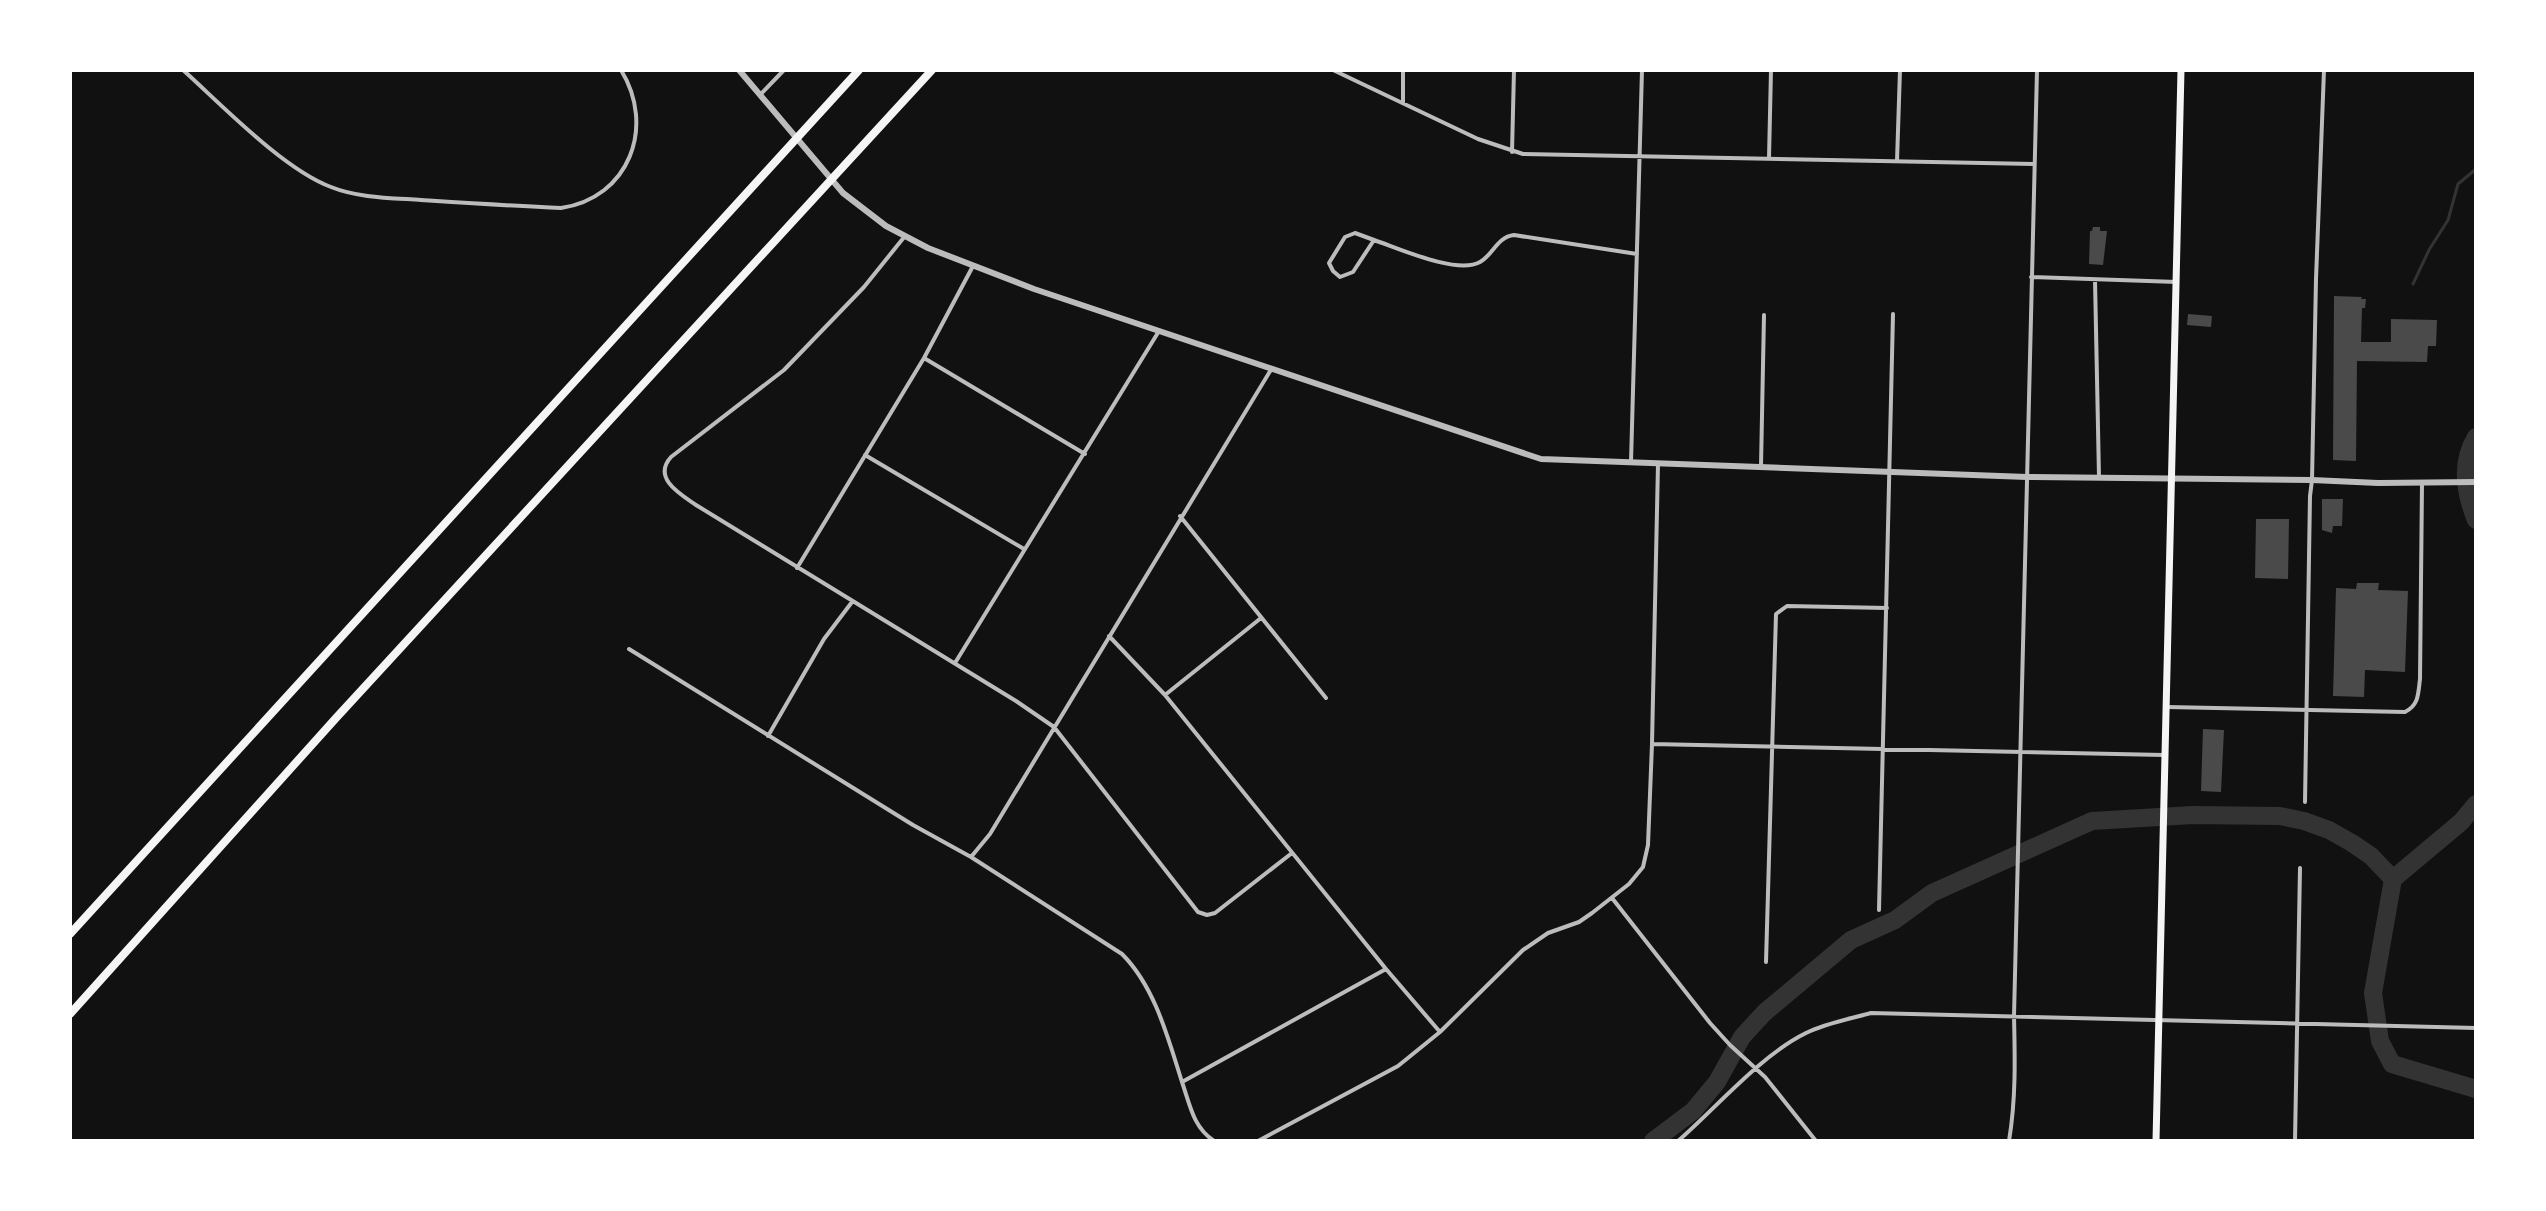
<svg xmlns="http://www.w3.org/2000/svg" width="2546" height="1211" viewBox="0 0 2546 1211" font-family="'Alegreya Sans',sans-serif">
<style>
.lines{fill:none;stroke-linecap:round;stroke-linejoin:round}
.stream{stroke:#333;stroke-width:3}
.river{stroke:#333;stroke-width:18}
.building{fill:#4a4a4a}
.minor{stroke:#bcbcbc;stroke-width:4}
.tertiary{stroke:#bcbcbc;stroke-width:6}
.primary{stroke:#f5f5f5;stroke-width:7}
.motorway{stroke:#f5f5f5;stroke-width:8}
</style>
<rect width="100%" height="100%" fill="#111"/>
<g class="lines">
<path class="stream" d="M2413,284L2429,250L2448,220L2458,184L2476,169"/>
<path class="river" d="M2476,437C2460,463 2465,493 2476,520
M2476,804L2461,822L2393,879L2373,993L2380,1041L2392,1064L2476,1089
M1653,1141L1693,1111L1717,1082L1742,1037L1764,1013L1851,940L1895,920L1932,893L2092,821L2193,815L2280,816L2304,821L2329,830L2352,843L2371,856L2393,879"/>
</g>
<path class="building" d="M2093,227H2100V231H2107L2103,265L2089,264L2090,231H2092Z
M2334,296L2362,297L2361,299H2366L2365,308H2362L2361,342H2391V319L2437,320L2436,346H2428L2427,362L2357,361L2356,461L2333,460Z
M2188,314L2212,316L2211,327L2187,325Z
M2322,499H2343L2342,526H2333L2332,533L2322,530Z
M2256,519H2289L2288,579L2255,578Z
M2357,583H2379L2378,590L2408,591L2405,672L2365,670L2364,697L2333,696L2336,588L2356,589Z
M2203,729L2224,730L2221,792L2201,791Z"/>
<g class="lines">
<path class="minor" d="M183,70C222,105 283,169 331,187C358,198 392,198 421,200C468,203 514,206 561,208C629,198 656,127 621,70
M1333,70L1478,139L1523,154L2034,164
M760,95L784,70
M1403,103V70
M1512,152L1514,70
M1769,158L1771,70
M1897,161L1900,70
M1355,233L1374,240L1353,272L1340,277L1333,271L1329,263L1345,237Z
M905,236L864,287L784,370L671,457C652,478 680,494 696,505L1016,701L1054,727L1198,912L1207,915L1215,913L1292,853
M1374,240C1398,248 1457,275 1480,262C1493,255 1497,237 1514,235L1637,254
M2031,277L2177,282
M2095,280L2099,477
M924,358L1085,454
M865,455L1024,549
M1631,462L1642,70
M1761,466L1764,315
M1180,516L1326,698
M797,568L924,358L973,266
M1109,636L1165,695L1386,969L1440,1032
M629,649L913,825L971,857L1122,954C1155,987 1168,1038 1182,1082C1190,1105 1193,1127 1214,1141
M955,663L1159,331
M1165,695L1261,618
M2167,707L2405,712C2419,705 2418,694 2420,679L2422,483
M768,736L824,639L852,602
M1652,744L2164,755
M2305,802L2310,496L2312,480L2316,279L2324,70
M971,857L990,834L1272,368
M1612,898L1710,1023L1730,1045L1765,1077L1816,1141
M1879,910L1893,314
M1766,962L1776,614L1787,606L1887,608
M1182,1082L1386,969
M1258,1141L1398,1066L1440,1032L1523,950L1548,933L1579,922L1592,913L1629,884L1643,867L1648,845L1652,744L1658,464
M1678,1141C1717,1107 1761,1055 1806,1033C1826,1023 1850,1019 1871,1013L2476,1028
M2009,1141C2016,1099 2015,1058 2014,1016L2037,70
M2295,1141L2300,868"/>
<path class="tertiary" d="M739,70L843,193L886,226L928,248L1034,289L1541,459L2027,477L2312,480L2378,483L2476,482"/>
<path class="primary" d="M2156,1141L2181,70"/>
<path class="motorway" d="M70,934L859,70
M70,1014L336,718L932,70"/>
</g>
<rect width="2546" height="1211" fill="none" stroke="#ffffff" stroke-width="144"/>
</svg>
